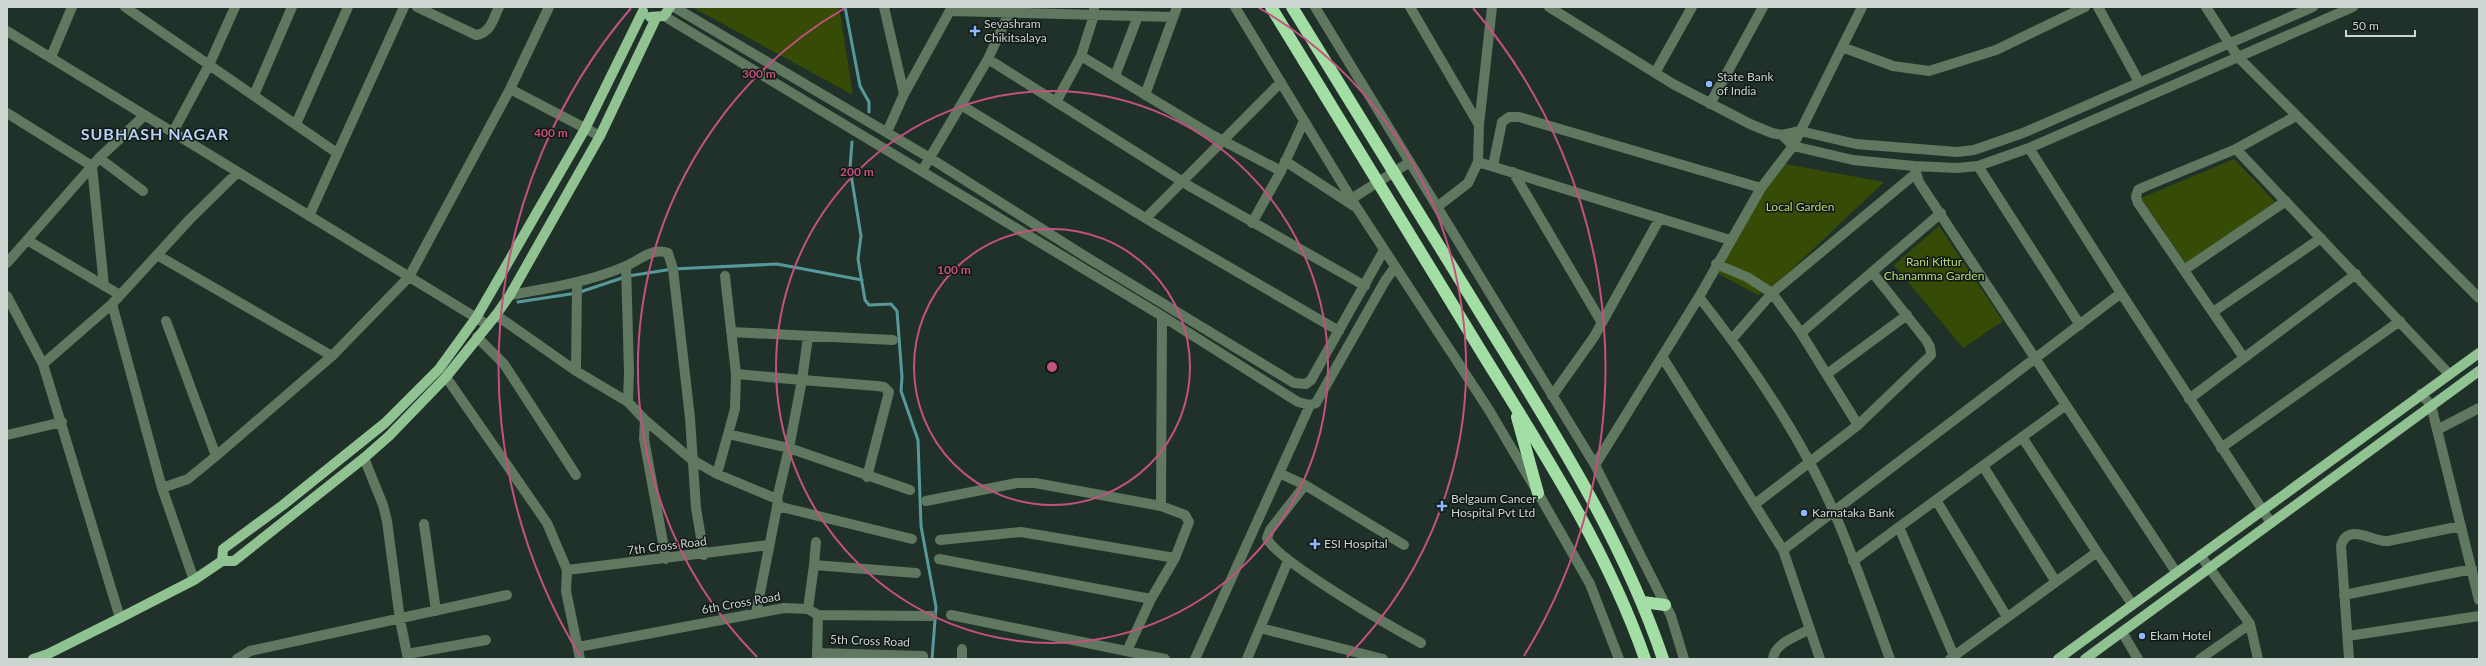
<svg xmlns="http://www.w3.org/2000/svg" width="2486" height="666" viewBox="0 0 2486 666" font-family="Lato,sans-serif">
<style>
.green{fill:#364b06}
.lines{fill:none;stroke-linecap:round;stroke-linejoin:round}
.stream{stroke:#57989a;stroke-width:3}
.minor{stroke:#607760;stroke-width:10}
.major{stroke:#90c292;stroke-width:10}
.highway{stroke:#a3dfa5;stroke-width:12}
.ring{fill:none;stroke:#c5517e;stroke-width:2}
.poi-dot{fill:#8cb9fc;stroke:#101714;stroke-width:1.5}
.labels{text-anchor:middle;stroke-width:3;stroke-linejoin:round;paint-order:stroke}
.poi-label{font-size:12px;fill:#ccd6d1;stroke:#101714;text-anchor:start}
.park-label{font-size:12px;fill:#b5dc7b;stroke:#101714}
.street-label{font-size:12px;fill:#ccd6d1;stroke:#101714}
.district-label{font-size:16px;font-weight:bold;letter-spacing:1px;fill:#b7d1f7;stroke:#101714}
.centre{fill:#c5517e;stroke:#101714;stroke-width:2}
.ring-label{font-size:12px;text-anchor:middle;font-weight:bold;fill:#c5517e;stroke:#101714;stroke-width:3;stroke-linejoin:round;paint-order:stroke}
</style>
<rect width="100%" height="100%" fill="#203129"/>
<path class="green" d="M692,7H839L853,95Z
M2234,159L2275,202L2187,265L2141,198Z
M1780,163L1884,182L1771,289L1758,295L1717,273Z
M1939,226L2003,321L1963,348L1894,265Z"/>
<g class="lines">
<path class="stream" d="M845,7L860,86L869,102V112
M852,142L850,168L861,236L858,259L865,300L869,305L891,304L897,311L902,377L901,391L918,440L921,526L936,607L932,659
M518,302L577,293L628,276L673,269L777,264L862,280"/>
<path class="minor" d="M125,7L337,153
M417,7L476,35C491,33 493,19 499,7
M674,7L930,158L1083,255L1294,383L1306,384L1311,380L1384,250
M884,7L904,94
M1094,7V15L1081,56L1212,135L1281,171
M1235,7L1357,208L1489,410L1538,493L1590,584L1619,659
M1315,7L1595,465L1671,616L1684,659
M1410,7L1479,125
M1549,7L1673,84L1750,124L1772,133L1782,135L1800,131L1856,144L1957,152L1974,150L2023,133L2313,7
M2098,7L2139,82
M2206,7L2238,57L2479,298
M951,11L1173,17
M664,16L1162,316L1298,402L1310,405L1316,403L1385,281L1395,267
M7,31L488,325
M1842,47L1893,66L1929,71L1996,50L2085,7
M51,57L72,7
M988,59L1009,13
M1655,73L1692,7
M1115,76L1138,16
M510,89L600,136
M254,95L292,7
M1145,95L1177,7
M1056,102L1081,56
M1710,104L1763,7
M961,105L1155,224L1339,331
M7,113L92,166
M296,124L348,7
M173,132L209,65L235,7
M887,132L904,94L952,7
M1782,135L1793,146L1853,160L1914,166L1957,168L1978,166L2029,148L2353,7
M2029,148L2121,293L2271,523
M2236,149L2449,374
M99,158L143,191
M1285,161L1354,206
M1478,162L1730,240
M92,166L104,286
M1493,166L1502,122L1509,117H1519L1761,188
M1914,166L1919,182L2176,572
M1978,166L2080,325
M922,171L988,59L1191,187L1365,286
M1513,172L1602,323
M1351,199L1410,162
M1437,207L1468,183L1478,162L1479,125L1492,7
M309,216L404,7
M1146,218L1281,82
M1252,223L1281,171L1304,121
M27,240L120,295
M157,255L332,356
M7,263L99,158L145,115
M1716,264L1747,277L1772,293L1915,174
M626,266L629,371L628,402
M2184,270L2286,201
M725,276L736,374
M510,295C550,288 589,282 626,266C640,260 652,247 668,253L673,269L690,418L696,508L704,555
M7,296L43,364L120,618
M1699,297C1751,363 1800,435 1834,512C1855,560 1872,610 1890,659
M112,304L162,488L194,580
M2213,312L2321,238
M496,315L576,371L628,402L645,420L691,459L717,474L777,499L778,502L756,613
M166,321L216,456
M731,332L893,340
M1801,333L1941,213
M477,337L504,364L576,475
M1732,339L1772,293L1801,333L1858,425
M1663,358L1783,550
M2244,358L2138,203L2136,197L2138,190L2144,187L2236,149L2296,116
M43,364L112,304L190,219L238,172
M576,371L577,284
M1827,374L1907,315
M446,377L547,523L567,570L566,591L580,659
M2421,394L2431,405L2479,600
M1552,396L1594,337L1660,218
M2189,399L2356,274
M645,420L644,439L666,559
M2437,430L2479,408
M728,434L789,448L910,490
M7,435L62,422
M2022,437L2097,552
M2221,448L2400,321
M364,458L383,505L387,521L400,620L408,659
M1595,465L1699,297L1761,188L1793,146L1862,7
M1983,466L2056,582
M1279,473L1305,485L1404,545
M717,474L735,409L736,374L802,380L808,337
M1305,485L1270,530L1267,538C1275,560 1395,629 1421,643
M162,488L188,479L216,456L332,356L409,277L510,89L549,7
M777,499L789,448L802,380L877,386L884,387L889,392L867,477
M1936,500L2007,617
M926,501L1017,483H1035L1161,506L1185,515L1189,522L1175,558L1151,599L1127,651
M1755,504L1858,425L1931,355L1930,347L1926,340L1872,272
M777,506L912,539
M1161,506L1162,316
M424,524L436,611
M1899,527L2066,405
M940,540L1021,532L1175,558
M816,542L814,565L916,573
M2200,555L2250,624L2258,659
M939,559L1151,599
M1853,561L1899,527L1954,656L1950,659
M567,570L769,545
M2344,595L2472,569
M808,609L814,565
M951,615L1165,659
M1260,628L1383,659
M2122,632L2138,659
M2348,636L2479,616
M578,647L784,608L808,609L818,615L932,616
M962,649V659
M817,653L923,656
M407,654L486,640
M1954,656L2097,552L2132,604
M237,659L250,651L507,595
M817,659L818,615
M1195,659L1310,405
M1247,659L1288,561
M1773,659C1774,643 1798,636 1810,629
M1820,659L1783,550L2121,293
M2200,659L2250,624
M2349,659L2341,546C2348,521 2374,543 2388,541L2461,526"/>
<path class="major" d="M650,17L664,16L670,7
M222,561L223,549L283,505L385,423L439,369L476,318L585,129L643,11
M33,659L48,654L120,618L194,580L222,561H234L364,458L389,436L446,377L496,315L510,295L600,136L656,18
M2058,659L2479,353
M2085,659L2479,371"/>
<path class="highway" d="M1271,7C1341,123 1413,239 1484,356C1544,453 1607,550 1645,659
M1292,7C1359,116 1427,225 1494,335C1558,439 1624,543 1663,659
M1517,417L1538,493
M1643,602L1665,605"/>
</g>
<g class="ring">
<circle cx="1052" cy="367" r="138"/>
<circle cx="1052" cy="367" r="276"/>
<path d="M757 657A414 414 0 0 1 845 8M1259 8A414 414 0 0 1 1347 657"/>
<path d="M580 656A553 553 0 0 1 631 8M1473 8A553 553 0 0 1 1524 656"/>
</g>
<g class="poi-dot">
<path d="M973 25h4v4h4v4h-4v4h-4v-4h-4v-4h4z"/>
<circle cx="1709" cy="84" r="4"/>
<path d="M1440 500h4v4h4v4h-4v4h-4v-4h-4v-4h4z"/>
<circle cx="1804" cy="513" r="4"/>
<path d="M1313 538h4v4h4v4h-4v4h-4v-4h-4v-4h4z"/>
<circle cx="2142" cy="636" r="4"/>
</g>
<g class="labels">
<g class="poi-label">
<text x="984" y="28">Sevashram<tspan x="984" dy="14">Chikitsalaya</tspan></text>
<text x="1717" y="81">State Bank<tspan x="1717" dy="14">of India</tspan></text>
<text x="1451" y="503">Belgaum Cancer<tspan x="1451" dy="14">Hospital Pvt Ltd</tspan></text>
<text x="1812" y="517">Karnataka Bank</text>
<text x="1324" y="548">ESI Hospital</text>
<text x="2150" y="640">Ekam Hotel</text>
</g>
<g class="park-label">
<text x="1800" y="211">Local Garden</text>
<text x="1934" y="266">Rani Kittur<tspan x="1934" dy="14">Chanamma Garden</tspan></text>
</g>
<g class="street-label">
<text transform="translate(667 546) rotate(-7)" y="4">7th Cross Road</text>
<text transform="translate(741 603) rotate(-10)" y="4">6th Cross Road</text>
<text transform="translate(870 641) rotate(2)" y="4">5th Cross Road</text>
</g>
<g class="district-label">
<text x="155" y="140">SUBHASH NAGAR</text>
</g>
</g>
<circle cx="1052" cy="367" r="6" class="centre"/>
<g class="ring-label">
<text x="759" y="78">300 m</text>
<text x="551" y="137">400 m</text>
<text x="857" y="176">200 m</text>
<text x="954" y="274">100 m</text>
</g>
<rect width="2486" height="666" fill="none" stroke="#ccd6d1" stroke-width="16"/>
<path d="M2346 30v6h69v-6" fill="none" stroke="#ccd6d1" stroke-width="2"/>
<text x="2352" y="30" font-size="12" fill="#ccd6d1" stroke="#101714" stroke-width="3" paint-order="stroke">50 m</text>
</svg>
